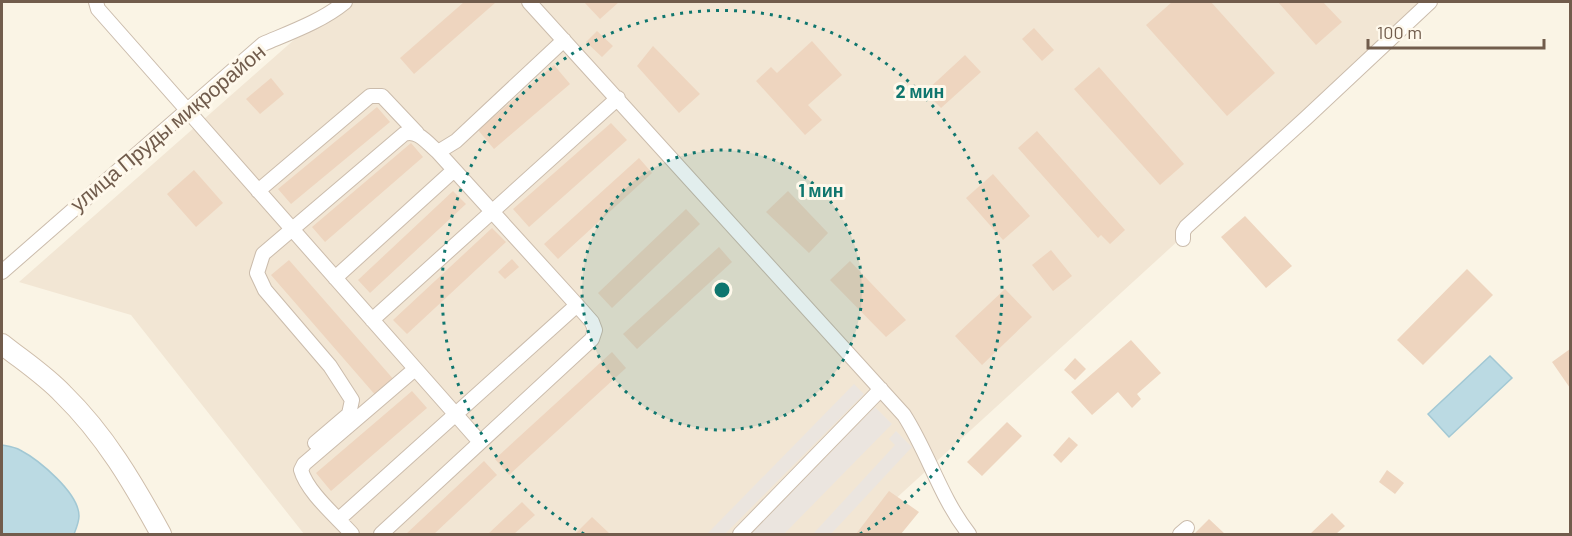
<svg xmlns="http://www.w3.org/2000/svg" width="1572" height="536" viewBox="0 0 1572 536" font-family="Barlow,sans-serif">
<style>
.residential{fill:#f2e6d4}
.industrial{fill:#ebe5df}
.water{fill:#bbdae3;stroke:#a2c8d4;stroke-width:1.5}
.building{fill:#eed5bf}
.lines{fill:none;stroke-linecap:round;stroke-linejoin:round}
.street-casing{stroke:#cbbcac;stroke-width:16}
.secondary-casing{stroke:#cebdaa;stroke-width:22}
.street{stroke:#fff;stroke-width:14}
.secondary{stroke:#fff;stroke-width:20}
.ring{fill:none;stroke:#0f766e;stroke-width:3;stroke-dasharray:3 6}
.labels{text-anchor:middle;stroke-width:6;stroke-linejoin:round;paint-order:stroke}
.street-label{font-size:21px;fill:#715c4c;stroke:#fef8eb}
.centre{fill:#0f766e;stroke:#fef8eb;stroke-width:3}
.ring-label{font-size:18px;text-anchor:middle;font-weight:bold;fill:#0f766e;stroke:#fef8eb;stroke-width:6;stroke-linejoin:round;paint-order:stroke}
</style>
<rect width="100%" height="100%" fill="#faf4e5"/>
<path class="residential" d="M337,2H1432L1387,50L857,534H304L131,315L19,282Z"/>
<path class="industrial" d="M854,384L864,394L725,534H707Z
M875,407L892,424L784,534H751Z
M896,431L912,447L831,534H813L895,445L889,439Z"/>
<path class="water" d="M1490,356L1512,378L1449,437L1428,414Z
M2,445C7,446 15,447 20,450C39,460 79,493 79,516C79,522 76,529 74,534H2Z"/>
<path class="building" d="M464,2L495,3L414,74L400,58Z
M584,2H619L600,19Z
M1172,2H1211L1275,73L1227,116L1146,25Z
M1278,2H1323L1342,22L1316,45Z
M1034,28L1054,50L1042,61L1022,39Z
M597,31L613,46L602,57L586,42Z
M812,41L842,75L808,105L822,120L805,135L756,81L771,67L777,73Z
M653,46L700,94L679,113L637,66Z
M965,55L981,72L941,108L925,92Z
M554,65L570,84L494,149L478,130Z
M1099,67L1184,164L1160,185L1074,89Z
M271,78L284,94L260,114L246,99Z
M377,107L390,122L291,204L278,189Z
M611,123L627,140L529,227L513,209Z
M1037,131L1125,230L1110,244L1101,235L1098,238L1018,148Z
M411,143L423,157L325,242L312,227Z
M639,158L652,173L558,259L544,244Z
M194,170L223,203L196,227L167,194Z
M993,174L1030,216L1003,240L966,198Z
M453,191L466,204L370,293L358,280Z
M788,191L828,233L809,253L766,212Z
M686,209L700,224L612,308L598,293Z
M1245,216L1292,266L1266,288L1221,237Z
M492,228L506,242L407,334L393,320Z
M719,247L732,262L637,349L623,334Z
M1051,250L1072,276L1053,291L1032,265Z
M512,259L519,267L505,279L498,272Z
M289,260L395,381L377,397L271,275Z
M850,261L906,320L886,337L830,280Z
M1467,269L1493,295L1423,365L1397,340Z
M1005,289L1032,317L982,365L955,336Z
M1131,340L1161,373L1137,394L1141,399L1132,408L1118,392L1092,415L1071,392Z
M1570,349V388L1552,362Z
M612,352L626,368L509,475L495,459Z
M1075,358L1086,369L1075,380L1064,370Z
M412,391L427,408L331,491L316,473Z
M1007,422L1022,436L982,476L967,462Z
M1069,437L1078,445L1061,463L1053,455Z
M484,461L497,475L434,534H406Z
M1387,470L1404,483L1395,494L1379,482Z
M889,491L919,512L901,534H856Z
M522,502L535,515L514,534H488Z
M1332,513L1345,526L1336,534H1310Z
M592,517L610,534H575Z
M1209,519L1225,534H1194Z"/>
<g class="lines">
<g class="street-casing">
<path id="street" d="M96,2L98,9L480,442
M529,2L904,415C929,454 940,497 969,534
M258,191L370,96H382L417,133
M1183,239V232L1186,227L1306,118L1430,2
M2,272L263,44C291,32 322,21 345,2
M335,278L454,170
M372,320L618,98
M315,443L349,414L352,400L330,366L265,290L257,273L263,254L404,134C418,129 428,144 438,152L456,141L564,40
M339,519L577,305
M352,534C337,517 307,492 301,470L304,464L415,369
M381,534L592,339L595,330L592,322L577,305L438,152
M740,534L881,389
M1180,534L1187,528"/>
</g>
<g class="secondary-casing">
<path id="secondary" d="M2,344C22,360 45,375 63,394C105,435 133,483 161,534"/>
</g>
<use href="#street" class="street"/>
<use href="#secondary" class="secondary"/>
</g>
<circle cx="722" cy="290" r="140" fill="#0f766e" fill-opacity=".12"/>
<g class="ring">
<circle cx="722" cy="290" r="140"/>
<path d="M584 534A280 280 0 1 1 860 534"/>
</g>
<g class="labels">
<g class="street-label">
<text transform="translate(168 128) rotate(-40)" y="7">улица Пруды микрорайон</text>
</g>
</g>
<circle cx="722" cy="290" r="9" class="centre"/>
<g class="ring-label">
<text x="920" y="98">2 мин</text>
<text x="821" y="197">1 мин</text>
</g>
<rect width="1572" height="536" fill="none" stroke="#715c4c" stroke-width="6"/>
<path d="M1368 39v9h176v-9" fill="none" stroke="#715c4c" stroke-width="3"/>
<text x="1377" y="39" font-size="18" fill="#715c4c" stroke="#fef8eb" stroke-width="4.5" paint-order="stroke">100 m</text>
</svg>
